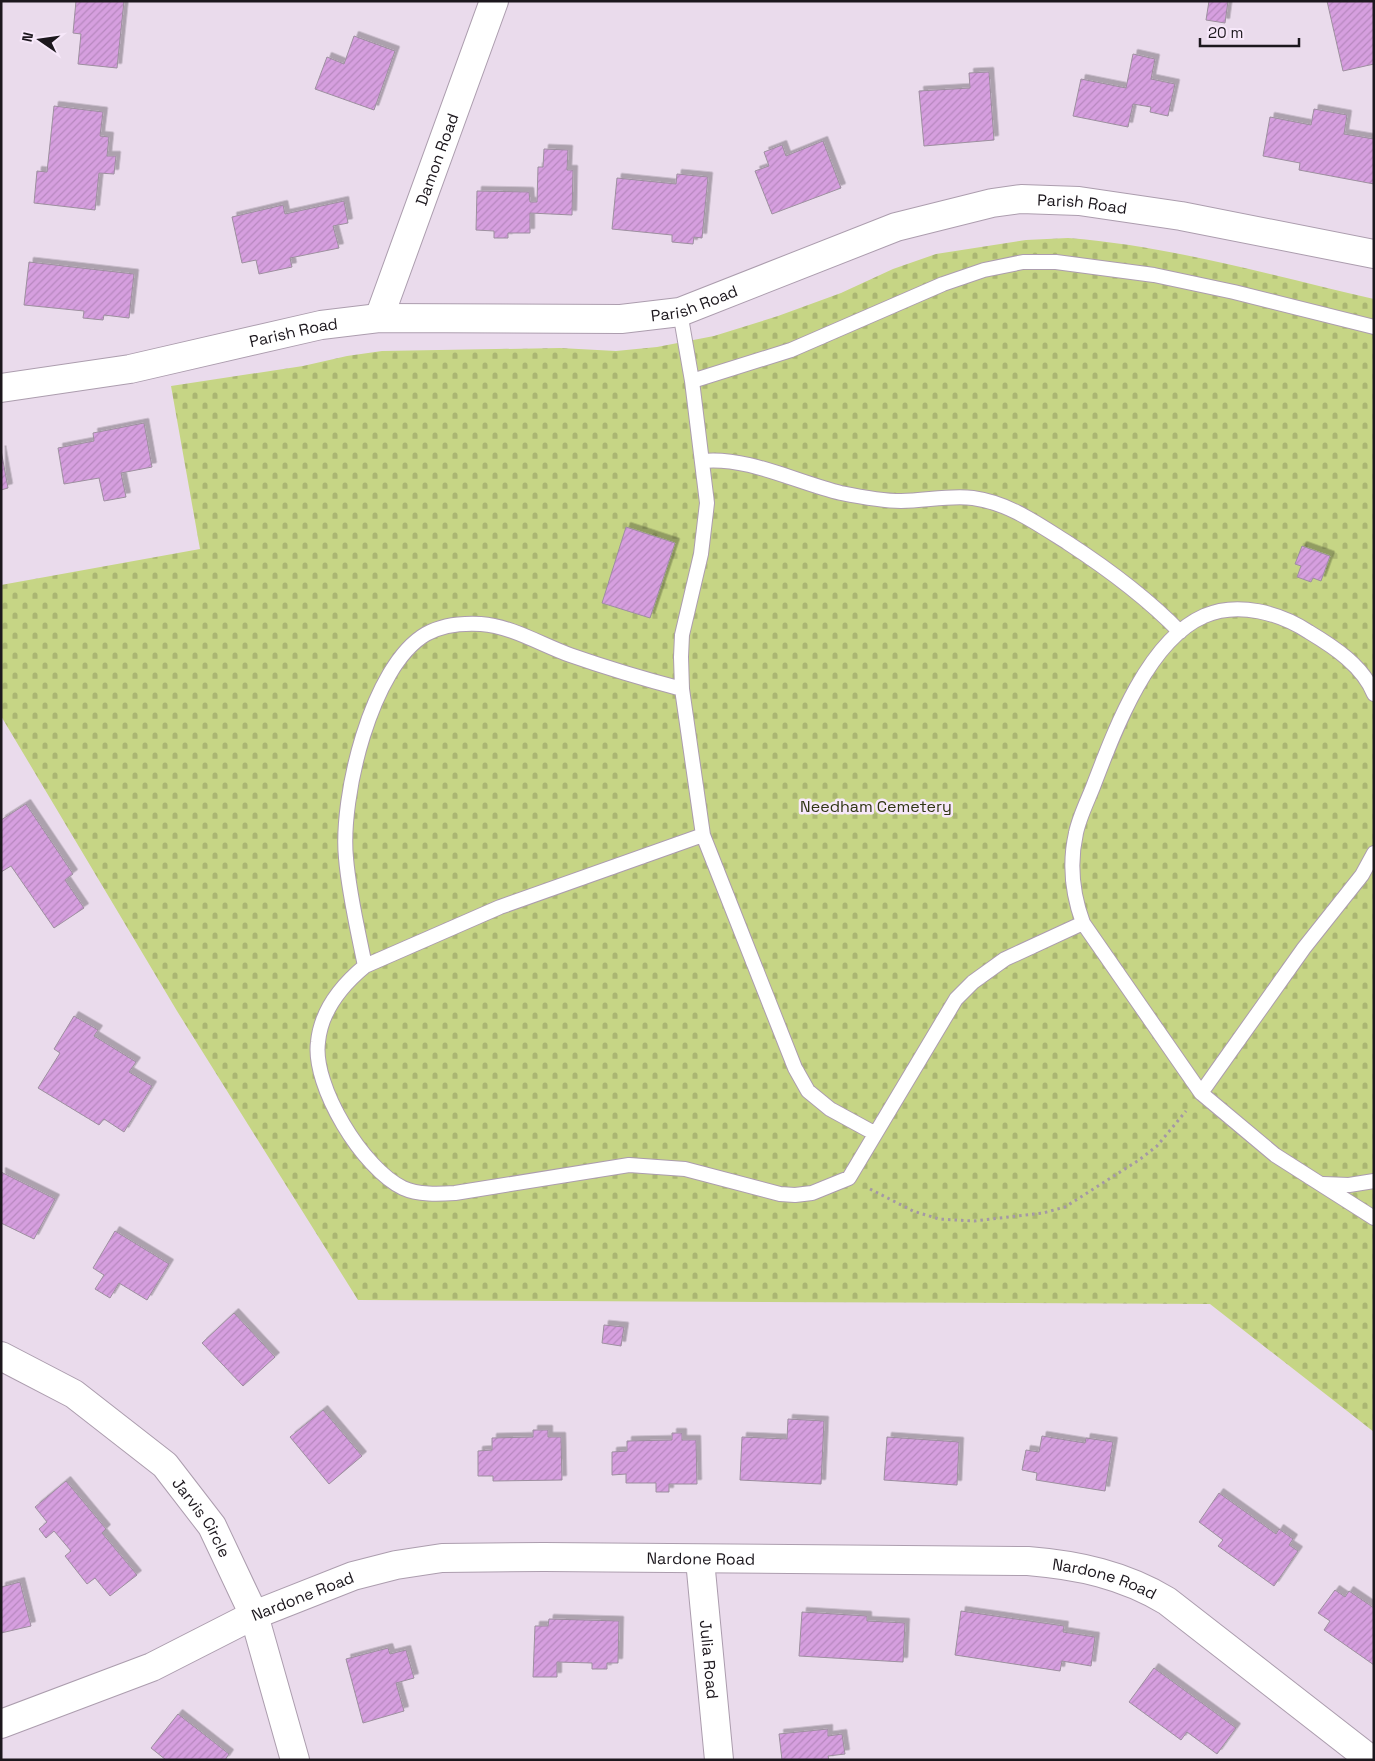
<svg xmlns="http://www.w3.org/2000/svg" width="1375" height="1761" viewBox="0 0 1375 1761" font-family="'Space Grotesk',sans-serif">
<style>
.cemetery{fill:url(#cemetery-stones)}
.building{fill:url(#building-hatch);stroke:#9d8f9f;filter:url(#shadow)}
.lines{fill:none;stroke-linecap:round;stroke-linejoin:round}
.lane-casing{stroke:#ac9dae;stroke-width:16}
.street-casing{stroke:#ac9dae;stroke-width:30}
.secondary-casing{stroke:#ac9dae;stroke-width:30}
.path{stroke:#a498a5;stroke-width:3;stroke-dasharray:2.5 4;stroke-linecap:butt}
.lane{stroke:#fff;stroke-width:14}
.street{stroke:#fff;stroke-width:28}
.secondary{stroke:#fff;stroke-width:28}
.labels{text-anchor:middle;stroke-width:5;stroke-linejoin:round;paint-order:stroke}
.street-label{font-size:16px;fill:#1c171d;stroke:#f7e8fa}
.park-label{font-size:16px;fill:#2f3512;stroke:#f7e8fa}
</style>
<defs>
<pattern id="cemetery-stones" width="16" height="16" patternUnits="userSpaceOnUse" patternTransform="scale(1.25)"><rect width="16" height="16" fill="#c6d585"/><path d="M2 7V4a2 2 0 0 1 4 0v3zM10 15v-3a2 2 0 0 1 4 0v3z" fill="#aab672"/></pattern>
<pattern id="building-hatch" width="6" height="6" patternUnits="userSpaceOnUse" patternTransform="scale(1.25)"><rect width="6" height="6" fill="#d69fdf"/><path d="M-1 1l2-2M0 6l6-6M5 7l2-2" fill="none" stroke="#b788bf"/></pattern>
<filter id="shadow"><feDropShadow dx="4.5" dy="-4.5" stdDeviation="0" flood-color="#0004"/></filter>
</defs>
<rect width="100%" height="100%" fill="#eadbec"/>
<path class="cemetery" d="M1068,238C1172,246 1273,276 1374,299V1432L1210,1304L358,1300L177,1011L1,716V585L200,549L171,386L303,366L347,356L382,351L560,348L616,351L657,347L714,336L778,316L841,293L893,269L936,254L1026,240Z"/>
<path class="building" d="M76,1H124L117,68L78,64L81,34L73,33Z
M1209,1H1228L1225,23L1206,20Z
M1327,1H1374V64L1343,71Z
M354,36L395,51L374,110L315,89L327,57L344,64Z
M1133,54L1155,59L1151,79L1175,84L1168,116L1150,112L1151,107L1133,104L1128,127L1073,116L1081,79L1126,88Z
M989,72L994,140L924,146L919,91L970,88L969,73Z
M54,106L103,112L100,136L109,137L107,156H116L114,174L99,173L95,210L34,203L37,171L47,172Z
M1314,109L1347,115L1344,134L1374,139V184L1299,170L1300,163L1263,156L1270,117L1311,125Z
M823,141L841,188L772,214L755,171L769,166L764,152L782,145L786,156Z
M544,149L568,150L567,170H573L572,215L530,213V233H508V238H494V231L476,230L477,191L529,192L530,202H537L538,167H543Z
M677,174L708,177L702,238L694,237L693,244L672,242V235L612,229L617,178L676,184Z
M344,201L348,223L333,226L339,248L290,258L292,267L259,274L256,260L242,263L232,217L283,205L285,214Z
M29,262L134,274L129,318L104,315L103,320L83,318L84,311L24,305Z
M144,423L152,467L121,473L126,497L104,501L99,478L64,484L58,448L94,441L93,433Z
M1,450L8,488L1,490Z
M626,527L675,543L650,618L602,603Z
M1302,546L1330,556L1321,581L1313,578L1311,582L1297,577L1301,566L1295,564Z
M26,804L73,874L65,880L84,908L54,928L11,866L1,872V820Z
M74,1016L98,1030L94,1036L136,1062L129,1072L152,1086L124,1132L104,1119L99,1125L38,1088L60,1053L54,1049Z
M1,1172L55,1199L34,1239L1,1223Z
M115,1231L169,1264L147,1300L119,1283L110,1298L95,1289L104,1275L93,1268Z
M234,1313L275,1357L243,1386L202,1343Z
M604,1325L624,1327L621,1346L602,1343Z
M323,1410L362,1456L329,1484L290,1437Z
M788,1419L824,1421L821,1484L740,1480L742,1437L787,1439Z
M533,1430H548V1437H561L562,1480L493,1481V1476H478V1451L492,1450V1438L533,1437Z
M672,1433H682V1440H696L697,1484H669V1492H656V1483H626V1474L612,1475V1452L627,1451V1441L672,1440Z
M1042,1436L1085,1443L1086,1438L1113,1442L1105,1491L1036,1480L1037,1473L1022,1470L1026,1450L1039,1452Z
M887,1437L959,1442L957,1485L884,1480Z
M66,1481L106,1529L102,1533L137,1575L110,1596L95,1578L87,1584L65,1556L71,1551L54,1531L46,1538L39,1529L47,1522L35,1507Z
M1219,1493L1276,1534L1279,1529L1293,1539L1289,1545L1298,1551L1274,1586L1218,1546L1223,1540L1199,1522Z
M20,1582L31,1626L1,1633V1587Z
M1335,1590L1345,1597L1349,1591L1374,1608V1665L1324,1630L1330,1621L1318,1613Z
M961,1611L1064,1626L1063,1632L1095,1637L1091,1666L1062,1661L1060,1671L955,1655Z
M802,1612L867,1616V1621L905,1623L903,1662L799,1656Z
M549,1619L619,1621L618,1663H607V1669H592V1663L557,1662V1677H533L535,1626H548Z
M388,1648L390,1654L406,1650L414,1678L396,1683L404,1711L363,1723L346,1659Z
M1154,1668L1236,1728L1217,1754L1187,1732L1181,1740L1129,1702Z
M178,1714L229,1754L225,1760H166L151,1748Z
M828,1729V1736L842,1734L845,1754L828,1756L829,1760H782L779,1734Z"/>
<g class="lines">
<g class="lane-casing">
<path id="lane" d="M680,312L692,381L707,503L701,554L682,635L681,657L682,689L703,835
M692,381L791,350L943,284L984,270L1023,262H1056L1154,275L1234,292L1374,327
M702,461C747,456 798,483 841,493C861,497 881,501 901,501C925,501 949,495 973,498C1009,503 1038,524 1068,543C1108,569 1146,597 1180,632
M1374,853L1362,875L1304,948L1201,1093L1275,1155L1374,1218
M1083,923C1072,893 1069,864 1076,833C1079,818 1087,802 1093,787C1114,732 1147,641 1204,616C1238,601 1280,613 1309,632C1334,647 1363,666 1374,694
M365,966C358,931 349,894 346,858C340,798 371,666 426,634C442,625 463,623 481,624C511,626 542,645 570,655C607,668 644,679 682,689
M874,1133L830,1109L808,1091L795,1068L703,835L500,907L365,966C342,985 321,1011 318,1042C312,1086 363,1169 403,1188C418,1195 439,1194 455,1193L629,1165L685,1169L780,1194L795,1195L812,1193L849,1178L956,999L973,982L1005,959L1083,923L1201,1093
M1323,1184L1349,1185L1374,1181"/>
</g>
<g class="street-casing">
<g id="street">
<path id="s1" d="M379,318L494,1"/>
<path id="s2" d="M1,1356L74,1394L165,1465L212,1526L254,1615L295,1760"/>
<path id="s3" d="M700,1560L719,1760"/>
<path id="s4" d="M1,1724L152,1667L254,1615L353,1576L396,1565L442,1558L544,1557L1028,1561C1078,1565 1124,1575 1167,1601L1371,1760"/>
</g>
</g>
<g class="secondary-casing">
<g id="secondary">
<path id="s5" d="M1,388L130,369L321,325L379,318L621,319L680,312L896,227L992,203L1021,199L1079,201L1181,216L1374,254"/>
</g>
</g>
<path class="path" d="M870,1189L913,1211L939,1219L974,1221L1043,1213L1065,1207L1139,1160L1157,1146L1186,1111"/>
<use href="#lane" class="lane"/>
<use href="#street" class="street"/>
<use href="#secondary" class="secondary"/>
</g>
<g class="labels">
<g class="street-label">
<text dy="6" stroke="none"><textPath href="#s1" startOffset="169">Damon Road</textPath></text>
<text dy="6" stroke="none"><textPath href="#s5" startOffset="1108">Parish Road</textPath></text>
<text dy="6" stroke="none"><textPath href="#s5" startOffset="702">Parish Road</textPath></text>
<text dy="6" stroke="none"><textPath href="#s5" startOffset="298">Parish Road</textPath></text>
<text dy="6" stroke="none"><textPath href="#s2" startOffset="262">Jarvis Circle</textPath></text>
<text dy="6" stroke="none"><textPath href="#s4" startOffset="732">Nardone Road</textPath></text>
<text dy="6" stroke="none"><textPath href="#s4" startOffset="1138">Nardone Road</textPath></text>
<text dy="6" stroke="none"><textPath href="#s4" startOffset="328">Nardone Road</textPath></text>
<text dy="6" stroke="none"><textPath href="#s3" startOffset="100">Julia Road</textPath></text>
</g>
<g class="park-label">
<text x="876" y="812">Needham Cemetery</text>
</g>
</g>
<rect width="1375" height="1761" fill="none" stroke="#1c171d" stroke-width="5"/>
<g transform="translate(40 40) rotate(283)" stroke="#f7e8fa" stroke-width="4" paint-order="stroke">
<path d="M0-4L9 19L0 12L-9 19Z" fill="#1c171d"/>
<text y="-8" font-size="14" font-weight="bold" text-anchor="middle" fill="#1c171d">N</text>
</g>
<path d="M1200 38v8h99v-8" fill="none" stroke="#1c171d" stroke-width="2.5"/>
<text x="1208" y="38" font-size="15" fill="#1c171d" stroke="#f7e8fa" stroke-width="4" paint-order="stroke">20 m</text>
</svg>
